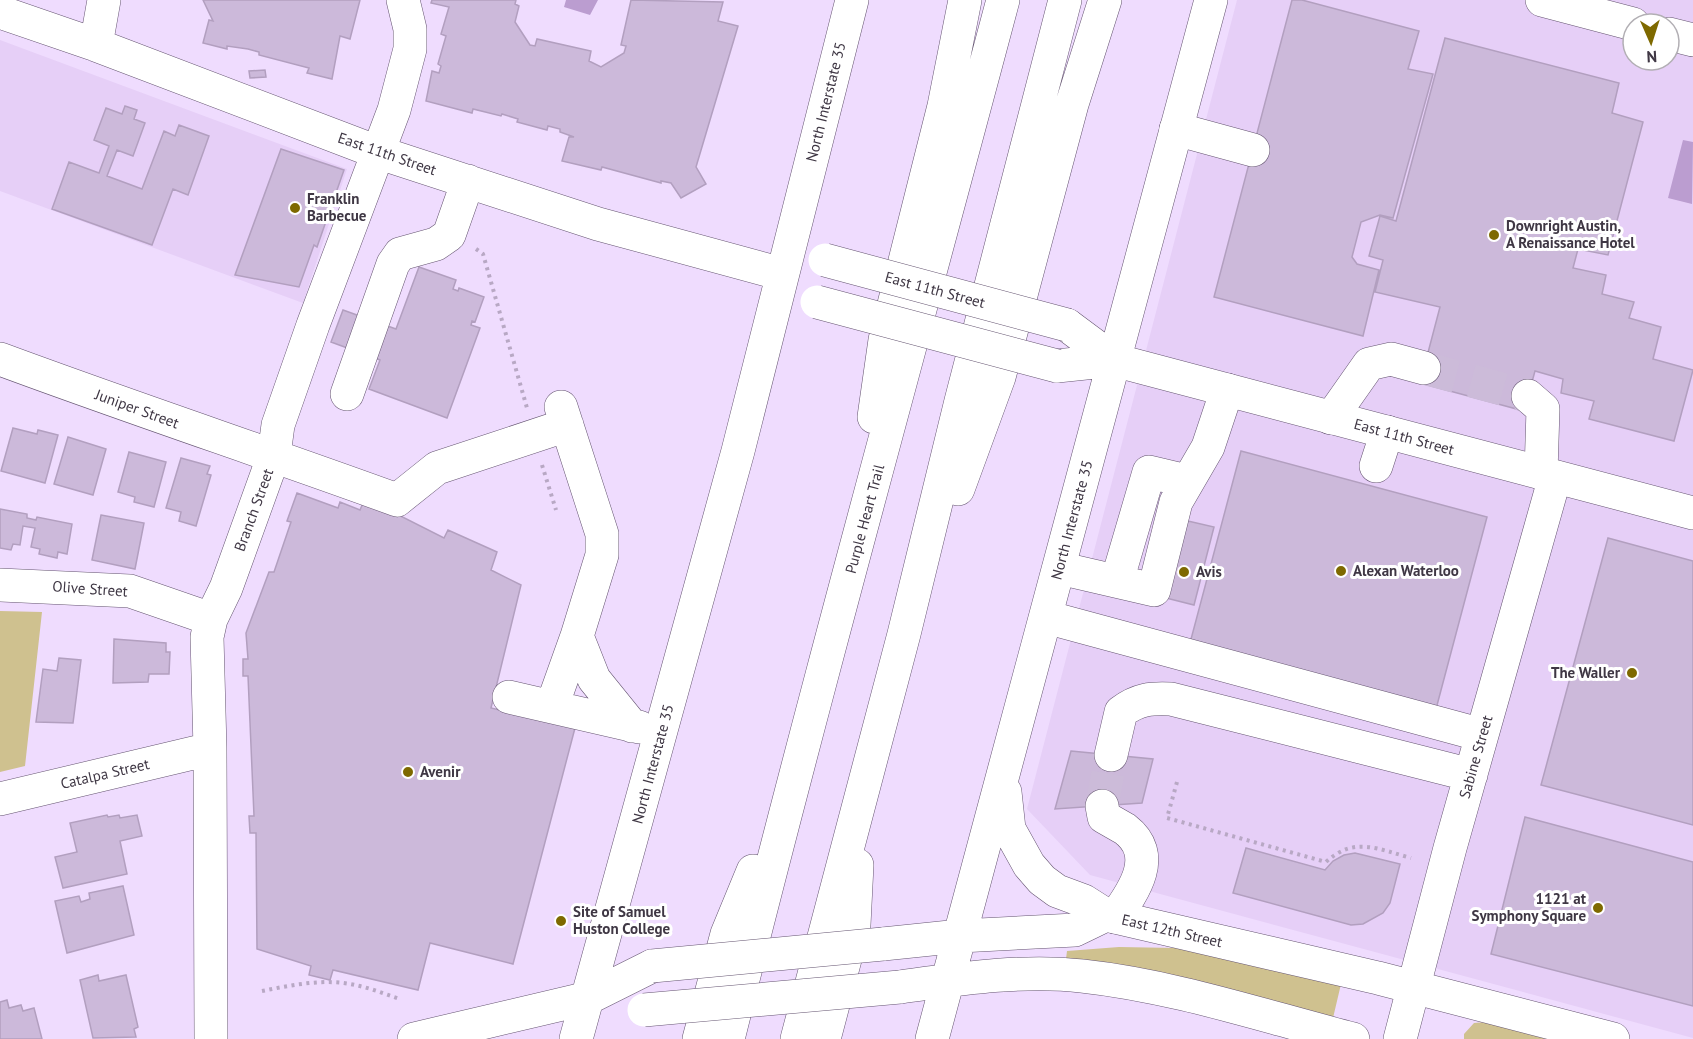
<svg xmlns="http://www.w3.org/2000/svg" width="1693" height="1039" viewBox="0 0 1693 1039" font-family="'PT Sans',sans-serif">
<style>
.built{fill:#e6cff7;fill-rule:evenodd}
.green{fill:#cfc18f}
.water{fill:#bb9dd0}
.building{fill:#ccb9da;stroke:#b29fbf;stroke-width:1.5}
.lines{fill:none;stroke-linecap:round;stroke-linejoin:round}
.minor-tunnel{stroke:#ccbbd9;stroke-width:33;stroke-dasharray:33 16;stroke-linecap:butt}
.minor-casing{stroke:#655571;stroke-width:34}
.major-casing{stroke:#655571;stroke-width:34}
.highway-casing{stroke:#655571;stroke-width:34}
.path{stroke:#b8a8c4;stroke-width:4;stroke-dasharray:3 4.5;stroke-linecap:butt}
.minor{stroke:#fff;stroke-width:33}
.major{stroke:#fff;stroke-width:33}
.highway{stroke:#fff;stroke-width:33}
.major-bridge-casing{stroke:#655571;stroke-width:34;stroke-linecap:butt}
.major-bridge{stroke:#fff;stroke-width:33}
.poi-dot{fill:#7e6900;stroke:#fff;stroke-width:2}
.labels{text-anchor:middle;stroke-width:6;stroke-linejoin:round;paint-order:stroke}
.street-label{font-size:15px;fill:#3f3744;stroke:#fff}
.poi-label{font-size:15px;font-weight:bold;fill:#3f3744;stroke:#fff;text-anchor:start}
</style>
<rect width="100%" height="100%" fill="#efdcfe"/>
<path class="built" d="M1237,0H1693V1038L1090,875L1027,809ZM1633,24H1669V60H1633Z
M0,40L347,169L303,303L0,191Z"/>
<path class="green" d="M0,611L42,612L25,766L0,772Z
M1119,947L1176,948L1227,955L1341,984L1333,1018C1245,995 1157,966 1066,959L1067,951Z
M1486,1022L1552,1039H1464V1034L1474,1023Z"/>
<path class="water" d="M566,0H598L590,15L564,7Z
M1683,140L1693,142L1692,204L1668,198Z"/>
<path class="building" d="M203,0H360L350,39L340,36L332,79L307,73L309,68L259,55V52L248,49L227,46V49L203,43L209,20L213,21Z
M432,0H516L515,4L519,6L515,22L530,45L535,46L537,39L591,51L589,61L601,67L624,53L626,46L621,45L631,0L723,2L718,21L738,26L696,167L706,184L681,198L671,183L661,181V183L602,167L601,170L562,161L569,137H574L560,132V129L548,126L547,130L517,122L518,119L502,114L501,116L473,109L472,113L426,101L432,71L439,73L441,66L438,64L446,36L441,34L449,7L431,3Z
M1292,0H1302L1419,31L1408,69L1433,74L1393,218L1380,215L1361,222L1352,257L1357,264L1379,270L1363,336L1214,297Z
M1445,38L1619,83L1612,113L1643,122L1608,255L1578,249L1573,268L1606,275L1602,294L1634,302L1629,318L1661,327L1653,359L1693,370L1674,441L1589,419L1594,401L1561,393L1563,379L1535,371L1524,411L1420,383L1440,307L1375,292L1383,260L1369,256L1380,216L1396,221Z
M265,70L266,77L250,78L249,71Z
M125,106L137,110L134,119L145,123L133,156L117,150L107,176L142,189L164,131L175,136L179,125L209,136L188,195L173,189L152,245L52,209L69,162L99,173L109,146L94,140L106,108L122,114Z
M281,149L344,170L317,247L314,245L299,287L235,275Z
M419,267L456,280L453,289L458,291L459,288L484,297L475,322L472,321L471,325L480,328L447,418L369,389L380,360L331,342L343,310L396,329Z
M13,428L37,434L38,430L58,435L45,483L1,471Z
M68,437L106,449L93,495L54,484Z
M1241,451L1487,517L1436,709L1190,643Z
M129,452L166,462L154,507L134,502L135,497L118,492Z
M181,458L210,466L207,474L211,475L196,526L179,521L181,512L166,508Z
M297,493L338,508L340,502L360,510L365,498L444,538L448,530L497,552L491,570L521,585L491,708L575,728L513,964L430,943L418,990L333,970L330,980L309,975L311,966L257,949L256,833H250L249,816H254L248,676H243V659H248L246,633L269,572H274L291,522L287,521Z
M0,509L27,514V518L36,520L37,517L72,524L67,554L58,552L57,558L39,554L40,549L31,547L35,528L23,526L20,545L13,544L11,550L0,548Z
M101,515L144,523L135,569L92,560Z
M1175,518L1214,527L1194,605L1158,596Z
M1608,538L1693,561V825L1541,785Z
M114,639L166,643V652H170L169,674H149L148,682L113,683Z
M59,658L81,660L73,723L36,722L43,669L57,671Z
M1071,751L1153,759L1142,803L1055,809Z
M107,815L108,817L119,815L120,818L137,815L142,836L120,841L127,874L63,888L55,857L77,852L70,823Z
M1525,817L1693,862V1006L1491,954Z
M1246,848L1325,870L1333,861L1344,855L1355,853L1400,864L1390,903L1383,913L1363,924L1351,925L1233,893Z
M123,886L134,935L67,953L55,901L79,896L81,902L90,899L89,893Z
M98,975L99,981L126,975L138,1027L134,1029L136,1037L93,1038L80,980Z
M7,1000L9,1008L21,1005L23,1011L34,1008L42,1039H0V1002Z"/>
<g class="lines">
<path class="minor-tunnel" d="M1424,368L1528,396
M1102,806L1111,755"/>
<g class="minor-casing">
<path id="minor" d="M1542,0L1633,24
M0,12L96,45L377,152L598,224L782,274
M1669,34L1693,40
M96,45L104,0
M1176,129L1253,150
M0,359C132,408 265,452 397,500L437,468L567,425
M347,394L393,264L400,254L436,244L449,235L468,181
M1528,396L1543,409L1541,473
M561,407L602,534V555L577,636L594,679L632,726
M1331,418L1369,364L1391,359L1424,368
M1376,466L1387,432
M1059,568L1154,590L1176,502L1208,447L1227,390
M1117,581L1149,472L1187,481
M0,585L130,591L211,619
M1046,617L1482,735
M509,697L639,727
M552,706L577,636
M1111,755L1121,712C1138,699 1151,698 1171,699L1471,775
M0,799L210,749
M1102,806L1104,817C1111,821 1118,825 1125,829C1159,855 1134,891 1115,917
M211,1039L210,749L207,637L211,619L226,588L274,455L278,425L313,325L394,110L410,49V29L403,0
M414,1039L588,998
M1400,1039L1450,848L1555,477"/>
</g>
<g class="major-casing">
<path id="major" d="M1067,325L1114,360
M1057,366L1114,360L1693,513
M1005,792L1009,829L1029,865L1042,880L1057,891L1084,901L1106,915
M883,944L960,936L1075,930L1106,915L1378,978L1613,1039
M900,987C959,979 1023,969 1082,976C1174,986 1263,1016 1353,1039
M588,998L652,966
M576,1039L738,451L852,0
M932,1039L1211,0"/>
</g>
<g class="highway-casing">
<path id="highway" d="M874,417L885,340L944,106L965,0
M958,489L999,377L1072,104L1105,0
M699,1039L727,934L753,871
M728,1039C815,691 911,346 1003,0
M797,1039L904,634L961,401L1065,0
M824,1039L854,925L857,865"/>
</g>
<path class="path" d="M476,249L483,254L527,408
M542,465L556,510
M1177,782L1167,818L1326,862C1354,836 1378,849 1411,858
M262,991C292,985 325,978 355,985C370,988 385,994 400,999"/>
<use href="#minor" class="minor"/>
<use href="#major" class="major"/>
<use href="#highway" class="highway"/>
<g class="major-bridge-casing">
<path id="major-bridge" d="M825,260L1067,325
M817,302L1057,366
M652,966L883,944
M644,1010L900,987"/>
</g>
<use href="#major-bridge" class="major-bridge"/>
</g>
<g class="poi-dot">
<circle cx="295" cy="208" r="6"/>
<circle cx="1494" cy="235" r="6"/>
<circle cx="1341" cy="571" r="6"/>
<circle cx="1184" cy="572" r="6"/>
<circle cx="1632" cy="673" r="6"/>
<circle cx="408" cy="772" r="6"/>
<circle cx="1598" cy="908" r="6"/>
<circle cx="561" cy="921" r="6"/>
</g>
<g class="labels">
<g class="street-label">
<text transform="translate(826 102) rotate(-76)" y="5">North Interstate 35</text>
<text transform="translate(387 154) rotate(19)" y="5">East 11th Street</text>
<text transform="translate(935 290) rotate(15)" y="5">East 11th Street</text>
<text transform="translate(137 409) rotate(20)" y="5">Juniper Street</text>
<text transform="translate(1404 437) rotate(15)" y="5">East 11th Street</text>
<text transform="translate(254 510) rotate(-70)" y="5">Branch Street</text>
<text transform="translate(865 519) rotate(-75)" y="5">Purple Heart Trail</text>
<text transform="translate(1072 520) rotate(-75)" y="5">North Interstate 35</text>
<text transform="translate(90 589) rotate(4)" y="5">Olive Street</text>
<text transform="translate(1476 757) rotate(-74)" y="5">Sabine Street</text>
<text transform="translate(653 764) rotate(-75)" y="5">North Interstate 35</text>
<text transform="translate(105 774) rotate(-13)" y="5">Catalpa Street</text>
<text transform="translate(1172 931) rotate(13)" y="5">East 12th Street</text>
</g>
<g class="poi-label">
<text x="307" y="204">Franklin<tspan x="307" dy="17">Barbecue</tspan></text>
<text x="1506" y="231">Downright Austin,<tspan x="1506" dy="17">A Renaissance Hotel</tspan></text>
<text x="1353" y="576">Alexan Waterloo</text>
<text x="1196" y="577">Avis</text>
<text x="1620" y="678" text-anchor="end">The Waller</text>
<text x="420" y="777">Avenir</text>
<text x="1586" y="904" text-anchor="end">1121 at<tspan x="1586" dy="17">Symphony Square</tspan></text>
<text x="573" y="917">Site of Samuel<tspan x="573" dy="17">Huston College</tspan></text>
</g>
</g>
<g transform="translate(1651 42) rotate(177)"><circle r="28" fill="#ffffff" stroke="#b2afb4" stroke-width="1.5"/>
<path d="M0-4.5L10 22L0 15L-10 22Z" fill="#7e6900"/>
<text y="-9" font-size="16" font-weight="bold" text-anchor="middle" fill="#3f3744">N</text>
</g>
</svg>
